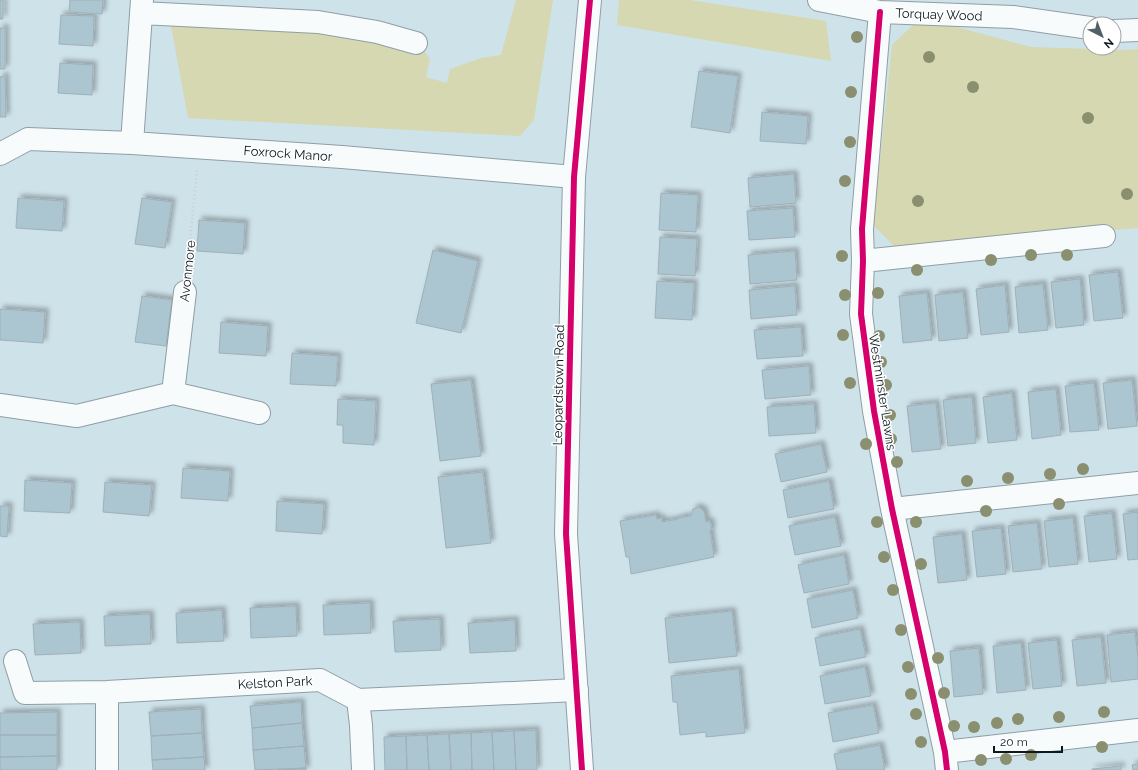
<svg xmlns="http://www.w3.org/2000/svg" width="1138" height="770" viewBox="0 0 1138 770" font-family="Raleway,sans-serif">
<style>
.green{fill:#d5d8b0}
.building{fill:#abc5d1;stroke:#a0b0b7;filter:url(#shadow)}
.lines{fill:none;stroke-linecap:round;stroke-linejoin:round}
.minor-casing{stroke:#8f9ea5;stroke-width:24}
.major-casing{stroke:#8f9ea5;stroke-width:24}
.path{stroke:#c9ced1;stroke-width:2.5;stroke-dasharray:1 3;stroke-linecap:butt}
.minor{stroke:#f8fbfc;stroke-width:22}
.major{stroke:#f8fbfc;stroke-width:22}
.cycleway-casing{stroke:#fff;stroke-width:8}
.cycleway{stroke:#d6006c;stroke-width:6}
.tree{fill:#8a8f70}
.labels{text-anchor:middle;stroke-width:3;stroke-linejoin:round;paint-order:stroke}
.street-label{font-size:13px;fill:#0c1a20;stroke:#fff}
</style>
<defs>
<filter id="shadow"><feDropShadow dx="3.5" dy="-3.5" stdDeviation="2" flood-color="#0004"/></filter>
</defs>
<rect width="100%" height="100%" fill="#cee2ea"/>
<path class="green" d="M516,0H553L534,120L520,136L188,118L171,26L294,31L369,38L422,48L430,59L426,77L447,83L450,69L481,58L501,55Z
M619,0H690L826,21L831,61L617,25Z
M914,24H945L1031,47L1123,50L1138,49V228L897,249L873,225L892,45Z"/>
<path class="building" d="M0,0H3V19H0Z
M70,0H103L102,14L69,12Z
M61,15L94,16L93,46L59,44Z
M0,28H5V69H0Z
M60,63L93,65L92,95L58,93Z
M699,71L738,76L730,133L691,127Z
M5,76L6,117H0V77Z
M762,112L808,116L806,144L760,141Z
M794,174L796,203L750,207L748,178Z
M661,193L698,195L696,232L659,230Z
M18,198L64,201L62,231L16,228Z
M142,198L172,202L165,248L135,244Z
M793,208L795,237L749,240L747,211Z
M199,220L245,223L243,254L197,251Z
M660,237L697,239L695,276L658,274Z
M433,250L478,261L461,333L416,323Z
M795,251L797,280L750,284L748,255Z
M1118,272L1123,318L1094,321L1089,275Z
M1080,279L1084,325L1056,328L1051,282Z
M657,281L694,283L692,320L655,318Z
M1043,284L1048,330L1019,333L1015,287Z
M1005,285L1009,332L981,335L976,289Z
M795,286L797,315L751,319L749,290Z
M963,292L968,338L939,341L935,295Z
M927,293L932,340L903,343L899,296Z
M142,296L172,300L166,346L135,342Z
M0,309L45,312L43,343L0,340Z
M221,322L268,326L266,356L219,353Z
M801,327L803,356L757,359L754,330Z
M292,353L338,356L336,386L290,384Z
M809,366L811,395L765,399L762,370Z
M471,380L481,456L440,461L431,384Z
M1132,380L1137,426L1108,429L1103,383Z
M1094,383L1099,430L1070,432L1065,386Z
M1056,389L1061,435L1032,439L1028,392Z
M1012,393L1017,440L988,443L983,397Z
M972,397L976,443L948,446L943,400Z
M338,399L376,401L374,445L343,443V425H337Z
M936,403L941,449L912,452L907,406Z
M814,404L816,433L769,436L767,407Z
M821,444L827,472L781,482L775,454Z
M183,468L230,471L228,501L181,498Z
M483,472L491,543L446,548L438,477Z
M25,480L72,483L70,513L24,511Z
M829,481L834,509L788,518L783,490Z
M105,482L152,485L149,516L103,512Z
M277,501L324,504L322,534L276,531Z
M0,506H9L7,537L0,536Z
M698,507L704,511L706,522L710,521L712,530H710L714,557L631,574L629,557H626L620,521L656,515L657,519L662,518V522L678,519V518L691,516L693,509Z
M1138,512V559L1128,560L1123,514Z
M1112,513L1117,559L1089,562L1084,516Z
M835,517L841,546L795,555L789,526Z
M1073,518L1078,564L1049,567L1044,521Z
M1037,523L1042,569L1013,572L1008,526Z
M1001,528L1006,574L977,577L972,531Z
M962,534L967,580L938,583L933,537Z
M844,555L849,584L804,593L798,565Z
M853,590L858,618L812,628L807,599Z
M370,603L371,633L324,635L323,605Z
M296,606L297,636L251,638L250,608Z
M222,610L224,641L177,643L176,613Z
M732,611L737,656L669,663L665,618Z
M150,614L151,644L105,646L104,616Z
M440,619L441,650L395,652L393,621Z
M515,620L516,651L470,653L468,623Z
M80,622L81,653L35,655L33,624Z
M860,629L866,657L820,666L815,638Z
M1135,632L1138,658V679L1111,682L1107,635Z
M1101,637L1106,683L1077,686L1072,640Z
M1057,640L1062,686L1033,689L1028,643Z
M1021,643L1026,690L997,693L993,646Z
M979,648L983,694L954,697L950,651Z
M865,667L871,696L825,704L820,676Z
M739,669L745,733L706,737V732L680,735L677,702H673L671,676Z
M301,702L302,723L252,728L250,706Z
M873,705L879,733L833,742L828,713Z
M201,709L202,733L151,736L149,712Z
M57,712V735H0V713Z
M302,723L304,746L253,750L252,728Z
M536,730L537,770H516L514,731Z
M514,731L516,770H494L492,732Z
M492,732L494,770H472L471,733Z
M202,733L204,757L152,760L151,736Z
M471,733L472,770H451L449,734Z
M449,734L451,770H429L427,735Z
M0,735H57V756L0,757Z
M427,735L429,770H407L406,736Z
M406,736L407,770H385L384,737Z
M880,745L885,770H837L834,754Z
M304,746L306,768L255,770L253,750Z
M57,756V770H0V757Z
M204,757L205,770H153L152,760Z
M1138,764V770H1133L1132,765Z
M1121,766V770H1092V769Z
M306,768V770H277Z"/>
<g class="lines">
<g class="minor-casing">
<path id="minor" d="M819,0L880,12L1013,17L1090,28
M880,12L862,229L863,261L861,314L874,411L892,509L945,752L947,770
M141,13L318,22L377,32L416,43
M1114,31L1138,30
M132,143L142,0
M0,154L28,139L132,143L342,157L574,177
M863,261L1104,236
M173,393L185,292
M0,405L77,416L173,393L259,413
M892,509L1138,483
M15,661L25,693L107,692L320,680L358,700L577,690
M107,692V770
M358,700L361,725L363,770
M945,752L1138,730"/>
</g>
<g class="major-casing">
<path id="major" d="M582,770L566,534L574,177L590,0"/>
</g>
<path class="path" d="M187,271L197,169"/>
<use href="#minor" class="minor"/>
<use href="#major" class="major"/>
<g class="cycleway-casing">
<path id="cycleway" d="M880,12L862,229L863,261L861,314L874,411L892,509L945,752L947,770
M582,770L566,534L574,177L590,0"/>
</g>
<use href="#cycleway" class="cycleway"/>
</g>
<g class="tree">
<circle cx="857" cy="37" r="6"/>
<circle cx="929" cy="57" r="6"/>
<circle cx="973" cy="87" r="6"/>
<circle cx="851" cy="92" r="6"/>
<circle cx="1088" cy="118" r="6"/>
<circle cx="850" cy="142" r="6"/>
<circle cx="845" cy="181" r="6"/>
<circle cx="1127" cy="194" r="6"/>
<circle cx="918" cy="201" r="6"/>
<circle cx="1031" cy="255" r="6"/>
<circle cx="1067" cy="255" r="6"/>
<circle cx="842" cy="256" r="6"/>
<circle cx="991" cy="260" r="6"/>
<circle cx="917" cy="270" r="6"/>
<circle cx="878" cy="293" r="6"/>
<circle cx="845" cy="295" r="6"/>
<circle cx="843" cy="335" r="6"/>
<circle cx="879" cy="336" r="6"/>
<circle cx="881" cy="362" r="6"/>
<circle cx="850" cy="383" r="6"/>
<circle cx="886" cy="385" r="6"/>
<circle cx="890" cy="415" r="6"/>
<circle cx="891" cy="439" r="6"/>
<circle cx="866" cy="444" r="6"/>
<circle cx="897" cy="462" r="6"/>
<circle cx="1083" cy="469" r="6"/>
<circle cx="1050" cy="474" r="6"/>
<circle cx="1008" cy="478" r="6"/>
<circle cx="967" cy="481" r="6"/>
<circle cx="1059" cy="504" r="6"/>
<circle cx="986" cy="511" r="6"/>
<circle cx="877" cy="522" r="6"/>
<circle cx="916" cy="522" r="6"/>
<circle cx="884" cy="557" r="6"/>
<circle cx="921" cy="564" r="6"/>
<circle cx="893" cy="590" r="6"/>
<circle cx="901" cy="630" r="6"/>
<circle cx="938" cy="658" r="6"/>
<circle cx="908" cy="667" r="6"/>
<circle cx="944" cy="693" r="6"/>
<circle cx="911" cy="694" r="6"/>
<circle cx="1104" cy="712" r="6"/>
<circle cx="916" cy="714" r="6"/>
<circle cx="1059" cy="717" r="6"/>
<circle cx="1018" cy="719" r="6"/>
<circle cx="997" cy="723" r="6"/>
<circle cx="954" cy="726" r="6"/>
<circle cx="974" cy="727" r="6"/>
<circle cx="921" cy="742" r="6"/>
<circle cx="1102" cy="747" r="6"/>
<circle cx="1031" cy="755" r="6"/>
<circle cx="1006" cy="759" r="6"/>
<circle cx="981" cy="760" r="6"/>
</g>
<g class="labels">
<g class="street-label">
<text transform="translate(939 14) rotate(2)" y="5">Torquay Wood</text>
<text transform="translate(288 153) rotate(4)" y="5">Foxrock Manor</text>
<text transform="translate(187 271) rotate(-84)" y="5">Avonmore</text>
<text transform="translate(558 385) rotate(-89)" y="5">Leopardstown Road</text>
<text transform="translate(883 392) rotate(81)" y="5">Westminster Lawns</text>
<text transform="translate(275 682) rotate(-3)" y="5">Kelston Park</text>
</g>
</g>
<g transform="translate(1102 36) rotate(138)"><circle r="19" fill="#ffffff" stroke="#9ea3a6"/>
<path d="M0-3L7 15L0 10L-7 15Z" fill="#506067"/>
<text y="-6" font-size="11" font-weight="bold" text-anchor="middle" fill="#0c1a20">N</text>
</g>
<path d="M994 746v6h68v-6" fill="none" stroke="#0c1a20" stroke-width="2"/>
<text x="1000" y="746" font-size="12" fill="#0c1a20" stroke="#ffffff" stroke-width="3" paint-order="stroke">20 m</text>
</svg>
